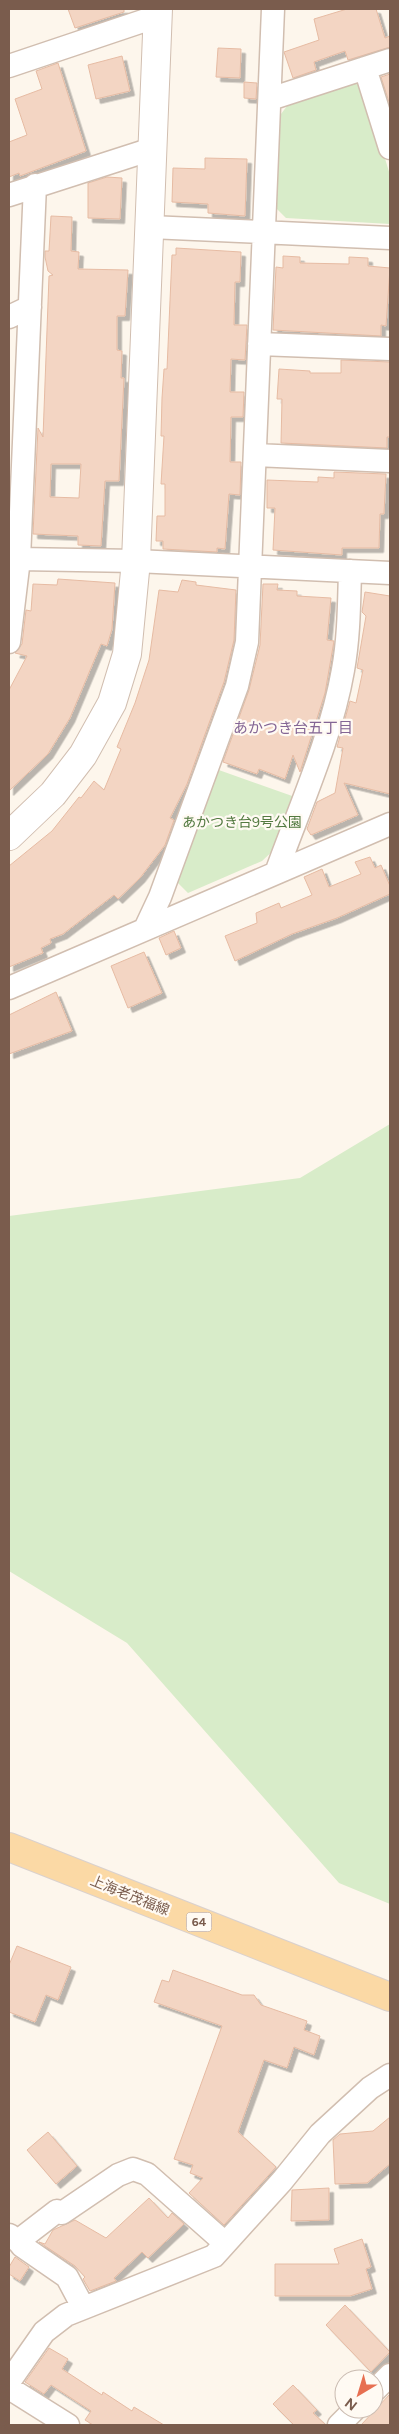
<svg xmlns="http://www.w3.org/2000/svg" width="399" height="2434" viewBox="0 0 399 2434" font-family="Figtree,'Noto Sans JP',sans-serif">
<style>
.green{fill:#d8ecc9}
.building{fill:#f3d5c3;stroke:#e6bba3;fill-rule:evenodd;filter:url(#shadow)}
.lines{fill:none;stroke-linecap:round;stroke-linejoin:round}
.minor-casing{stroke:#d1beb0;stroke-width:25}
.tertiary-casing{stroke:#d1beb0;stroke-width:30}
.primary-casing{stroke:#dad1cd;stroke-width:30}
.minor{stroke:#fff;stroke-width:22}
.tertiary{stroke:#fff;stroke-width:28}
.primary{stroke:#fbd9a5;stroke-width:28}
.labels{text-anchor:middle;stroke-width:4.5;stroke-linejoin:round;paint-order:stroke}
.shield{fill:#fffaf3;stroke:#a28b7f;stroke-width:1}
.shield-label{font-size:12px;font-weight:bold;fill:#7a5c4d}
.park-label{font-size:14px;fill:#537a41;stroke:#fffaf3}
.street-label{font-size:14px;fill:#7a5c4d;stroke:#fffaf3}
.neighbourhood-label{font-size:15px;fill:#846695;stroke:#fffaf3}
</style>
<defs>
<filter id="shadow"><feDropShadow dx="4.5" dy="4.5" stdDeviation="0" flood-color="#0004"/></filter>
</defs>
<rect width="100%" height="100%" fill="#fdf6ec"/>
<path class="green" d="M350,80L364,89L390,175V224L286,218L275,207L278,118L293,98Z
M216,769L295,797L277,847L262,861L188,893L176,881Z
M390,1124V1904L339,1883L127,1643L9,1571V1216L300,1178Z"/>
<path class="building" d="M68,9H124V12L75,28Z
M347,9H376L385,38L390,36V47L348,60L345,51L314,62L316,70L293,78L284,52L319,40L314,19Z
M218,48L241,49L240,78L216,77Z
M122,56L130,91L96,99L88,65Z
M58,63L86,151L20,176L19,173L9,177V142L27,135L15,99L42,89L36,71Z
M390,74V105L381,77Z
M244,82L257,83L256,99L244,98Z
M205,158L247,159L245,216L208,213V204L172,202L173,168L205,169Z
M107,177L122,178L120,219L88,218V183Z
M51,216L72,217L71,251L79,252L78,269L128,270L125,316H117V350L122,351L121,378H124L119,481H105L101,546L78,545V536L33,534L38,428L43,437L49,276L53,275L48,271L45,257V251H49ZM51,464H81L79,498L50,497Z
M176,248L241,252L240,282H235L234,325H247L245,360L231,359L230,392H244L243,417H231L230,462H241L240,495L229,494L225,549L217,548V552L163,549V541H156L157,516H165V484H161L164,436H161L162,398L164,369H167L172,255H176Z
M283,256L300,257V263L349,264V257L368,258V266L390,268L386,326L381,325V336L273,330L276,267L283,268Z
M341,360L390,362V437H387V448L281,443L282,399H277L279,369L310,371V373H341Z
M334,472L386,474L384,514H380L379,548H342V555L273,550L275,508H267V480L318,482V477L334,478Z
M58,579L115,583L112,629L107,646L101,644L70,718L48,754L9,791V690L27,656L15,653L22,644L26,610L31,611L33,584L57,585Z
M182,580L196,582V585L236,590L234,640L224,682L187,784L170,818L174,820L165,845L140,878L118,899L114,895L63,934L50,939L51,943L41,948L43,953L9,967V866L52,831L79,797L81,798L94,781L104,790L121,749L117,747L135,703L149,660L159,590L178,592Z
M263,584H278L277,590L297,591V596L331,598L327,640L334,641L325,693L300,772L293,755L285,779L259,769L257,774L223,762L249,690L260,645Z
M365,592L390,596V794L344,783L358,815L311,835L307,829L317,802L335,793L343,748L337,747L350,701L356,703L363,670L357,668L366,616L362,612Z
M370,857L375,868L381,865L390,886V894L337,918L292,934L235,961L225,936L257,923L256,913L279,903L281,908L312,895L304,877L322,869L329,887L361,874L355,862Z
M174,931L181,948L166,955L159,938Z
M144,952L162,993L128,1008L111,966Z
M56,992L72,1031L9,1054V1015Z
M17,1946L71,1967L58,2000L46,1995L35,2022L9,2012V1965Z
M173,1970L242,1995H254L261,2005L307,2021L304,2030L320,2036L314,2055L294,2047L287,2068L264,2060L238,2132L276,2167L224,2225L189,2193L203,2178L190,2173L193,2165L174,2159L222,2026L154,2002L162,1980L169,1982Z
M390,2117V2164L367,2183L335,2184L333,2140L340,2134L373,2131Z
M48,2132L77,2166L56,2184L27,2150Z
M329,2188V2220L291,2221L292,2190Z
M149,2198L168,2218L172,2213L184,2224L148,2258L142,2252L114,2278L116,2281L90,2291L83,2279L85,2277L75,2266L39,2242L45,2244L53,2230L75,2220L106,2238Z
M362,2239L371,2267L366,2269L372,2289L350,2296H275V2264H339L334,2249Z
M15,2257L29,2267L20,2281L9,2274V2267Z
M345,2305L390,2352L371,2372L326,2325Z
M49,2348L68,2359L62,2369L102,2395L103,2392L132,2411L134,2407L164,2425H93L85,2420L91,2411L51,2385L44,2394L25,2382Z
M293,2385L317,2410L313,2413L326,2425H294L273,2404Z
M390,2394V2425H361Z"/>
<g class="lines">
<g class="minor-casing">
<path id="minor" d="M9,66L158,16
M365,68L390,148
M270,99L390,60
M9,195L152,149
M150,227L390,238
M9,317L30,307
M259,344L390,349
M255,455L390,461
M19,559L136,561L390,573
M9,642L19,559L35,185
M276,873C300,806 331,739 343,670C349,637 349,604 350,571
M145,929L160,897L237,686L247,642L273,9
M9,988L390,824
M9,2235L18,2241L57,2211L62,2213L118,2175L133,2169L147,2174L225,2243
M18,2241L22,2246L67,2277L83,2307
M9,2382L44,2332L66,2315L214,2256L282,2181L320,2134L370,2088L390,2075
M9,2388L68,2425
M374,2391L390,2375
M339,2425L355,2409"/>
</g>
<g class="tertiary-casing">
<path id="tertiary" d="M9,836L53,794L83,755L112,703L127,654L136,561L158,9"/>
</g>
<g class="primary-casing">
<path id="primary" d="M9,1847L390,1997"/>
</g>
<use href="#minor" class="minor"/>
<use href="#tertiary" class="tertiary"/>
<use href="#primary" class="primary"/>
</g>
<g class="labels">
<rect class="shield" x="186.5" y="1912.5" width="25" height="19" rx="4"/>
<g class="shield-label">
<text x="199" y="1926">64</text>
</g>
<g class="park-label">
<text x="242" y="827">あかつき台9号公園</text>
</g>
<g class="street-label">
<text transform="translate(130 1895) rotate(22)" y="5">上海老茂福線</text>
</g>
<g class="neighbourhood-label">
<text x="293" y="733">あかつき台五丁目</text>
</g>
</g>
<rect width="399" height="2434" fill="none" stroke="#7a5c4d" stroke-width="20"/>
<g transform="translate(359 2394) rotate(218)"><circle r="24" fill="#fffaf3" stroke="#cabbb1"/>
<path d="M0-4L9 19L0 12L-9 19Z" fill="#e76f51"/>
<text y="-8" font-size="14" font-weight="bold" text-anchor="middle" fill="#7a5c4d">N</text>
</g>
</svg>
